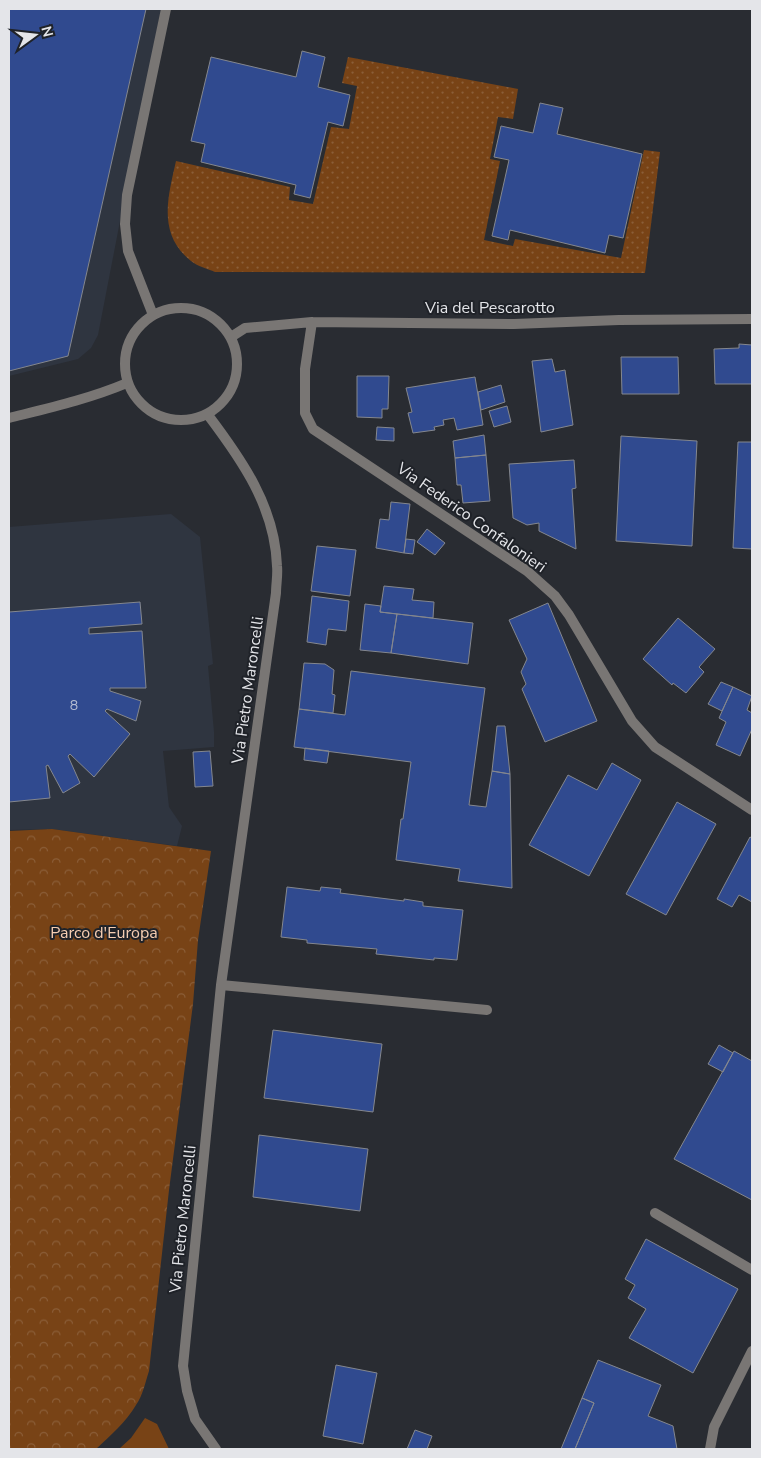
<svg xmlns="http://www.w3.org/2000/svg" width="761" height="1458" viewBox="0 0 761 1458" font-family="'Nunito Sans',sans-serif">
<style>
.built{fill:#2f3540}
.grass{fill:#784316}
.park{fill:url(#park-crowns)}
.garden{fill:url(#garden-dots)}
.building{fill:#304a8f;stroke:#84878e}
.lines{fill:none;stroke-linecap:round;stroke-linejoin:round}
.street{stroke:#797674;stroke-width:10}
.labels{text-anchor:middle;stroke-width:4;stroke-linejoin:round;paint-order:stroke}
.number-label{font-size:14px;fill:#b7bed2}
.street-label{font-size:16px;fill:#e4e5e9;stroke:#1f2228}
.park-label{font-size:16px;fill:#f6ceb2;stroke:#1f2228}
</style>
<defs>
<pattern id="park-crowns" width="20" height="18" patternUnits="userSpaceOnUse" patternTransform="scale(1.25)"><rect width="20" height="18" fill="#784316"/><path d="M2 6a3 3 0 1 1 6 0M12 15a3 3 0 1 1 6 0" fill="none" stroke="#8b5e38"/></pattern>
<pattern id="garden-dots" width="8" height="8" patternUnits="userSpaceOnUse" patternTransform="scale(1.25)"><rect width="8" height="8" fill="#784316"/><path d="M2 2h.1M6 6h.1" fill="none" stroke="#8b5e38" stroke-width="1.8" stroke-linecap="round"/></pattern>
</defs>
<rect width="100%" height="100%" fill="#292c32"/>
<path class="built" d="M9,9H161L98,335L91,348L78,359L9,376Z
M171,514L200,537L213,664L208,666L214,732V747L163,751L169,807L182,826L177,846L52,829L9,830V527Z"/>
<path class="grass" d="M145,1418L157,1424L169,1449H119L131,1438Z"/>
<path class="park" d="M52,829L211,851L198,940L193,1004L169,1190L149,1371C145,1383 143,1395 136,1405C126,1422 110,1436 96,1449H9V831Z"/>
<path class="garden" d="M348,57L518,89L513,119L498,117L490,159L500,161L484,240L513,246L515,239L621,258L644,150L660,152L645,273L215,272C208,269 197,266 191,261C157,234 168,197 176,161L290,187L289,200L313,204L331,127L349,129L357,86L342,83Z"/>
<path class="building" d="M9,9H146L68,356L9,371Z
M302,51L325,57L318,87L350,95L343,126L328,122L310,198L294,194L296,185L201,162L205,144L191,141L211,57L296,77Z
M540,103L563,108L557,134L642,154L623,238L609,235L605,253L510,230L508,240L492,236L509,160L494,157L501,126L533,133Z
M739,344L752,345V384H715L714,349L739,348Z
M621,357H678L679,394H622Z
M552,359L555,372L565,370L573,425L541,432L532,361Z
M357,376H389L388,409H382V418L357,417Z
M475,377L483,425L457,430L454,418L443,420L444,425L434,427L435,430L413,433L408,413L412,412L406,388Z
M501,385L505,402L481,410L478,392Z
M507,406L511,422L494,427L489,411Z
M377,427L394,428V441L376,440Z
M484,435L486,455L455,458L453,441Z
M621,436L697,441L692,546L616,541Z
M738,442H752V549L733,548Z
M486,455L490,501L463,503L461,485H457L455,458Z
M574,460L576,488L572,489L576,549L539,531V523L527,525L513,518L509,464Z
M391,502L410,504L404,553L376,548L380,519L389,520Z
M427,529L445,543L435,555L417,542Z
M406,539L415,540L413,554L404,553Z
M317,546L356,550L350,596L311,591Z
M384,586L414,589L412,600L434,602L433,618L380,612Z
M312,596L349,601L346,631L328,629L326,645L307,642Z
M140,602L142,624L89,628V634L142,631L146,688H110V691L141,701L136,721L107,709L105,711L130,734L94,777L70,754L68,756L80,783L63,793L48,765L46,766L50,798L9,802V612Z
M548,603L597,721L545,742L522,689L526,684L521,672L527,659L509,620Z
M365,604L381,606L380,612L397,614L391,653L360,650Z
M397,614L473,623L468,664L391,653Z
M678,618L715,649L699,667L704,672L686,693L673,683L672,685L643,659Z
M304,663L325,664L334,670L332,694L335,695L333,713L299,709Z
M351,671L485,688L469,805L486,807L492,771L510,774L512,888L458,881L460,869L396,860L401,819H403L411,762L294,747L299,709L345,715Z
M721,682L733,687L722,711L708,704Z
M733,687L752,696L747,710L752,713V729L740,756L716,745L726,722L719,718Z
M497,726H505L510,774L492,771Z
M305,748L329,751L327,763L304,760Z
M210,751L213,786L195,787L193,752Z
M612,763L641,780L589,876L529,845L568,775L597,790Z
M677,802L716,824L666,915L626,894Z
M750,837L752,838V902L739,895L732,907L717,899Z
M287,887L320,891L321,887L341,889L340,893L404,901V899L423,902V906L463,910L457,960L434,958V960L376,954L377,949L307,943V940L281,937Z
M273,1030L382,1044L373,1112L264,1098Z
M719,1045L733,1053L723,1072L708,1064Z
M734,1051L752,1061V1200L674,1159Z
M259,1135L368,1149L360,1211L253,1197Z
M646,1239L738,1289L693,1373L629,1338L646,1309L628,1298L635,1285L625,1279Z
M598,1360L661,1385L648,1416L673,1426L677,1449H575L594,1403L582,1398Z
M336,1365L377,1373L363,1444L323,1436Z
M582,1398L594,1403L575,1449H561Z
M415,1430L432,1436L427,1449H407Z"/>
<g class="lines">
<path class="street" d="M125 364a56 56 0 1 1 112 0a56 56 0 1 1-112 0Z
M153,315L128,251L125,224L127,195L166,9
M312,322L305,369V413L313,429L527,571L555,596L569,615L632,721L655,747L752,810
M231,337L245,328L312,322L514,324L619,320L752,319
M208,415C242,460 275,507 277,566C278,575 276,584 276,593L221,985L183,1366L187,1391L195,1419L216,1449
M9,418C49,408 89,399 127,383
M221,985L487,1010
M655,1213L752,1270
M710,1449L714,1427L752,1351"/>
</g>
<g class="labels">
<g class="number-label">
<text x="74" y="710">8</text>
</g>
<g class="street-label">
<text x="490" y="313">Via del Pescarotto</text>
<text transform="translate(472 517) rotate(35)" y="6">Via Federico Confalonieri</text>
<text transform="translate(247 690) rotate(-82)" y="6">Via Pietro Maroncelli</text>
<text transform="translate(182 1219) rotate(-84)" y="6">Via Pietro Maroncelli</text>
</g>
<g class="park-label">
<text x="104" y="938">Parco d'Europa</text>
</g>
</g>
<rect width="761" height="1458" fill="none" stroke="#e4e5e9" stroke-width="20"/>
<g transform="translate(35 35) rotate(75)" stroke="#1f2228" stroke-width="4" paint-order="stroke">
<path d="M0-4L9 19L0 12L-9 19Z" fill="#e4e5e9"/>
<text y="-8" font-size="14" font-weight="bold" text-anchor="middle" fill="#e4e5e9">N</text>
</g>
</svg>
